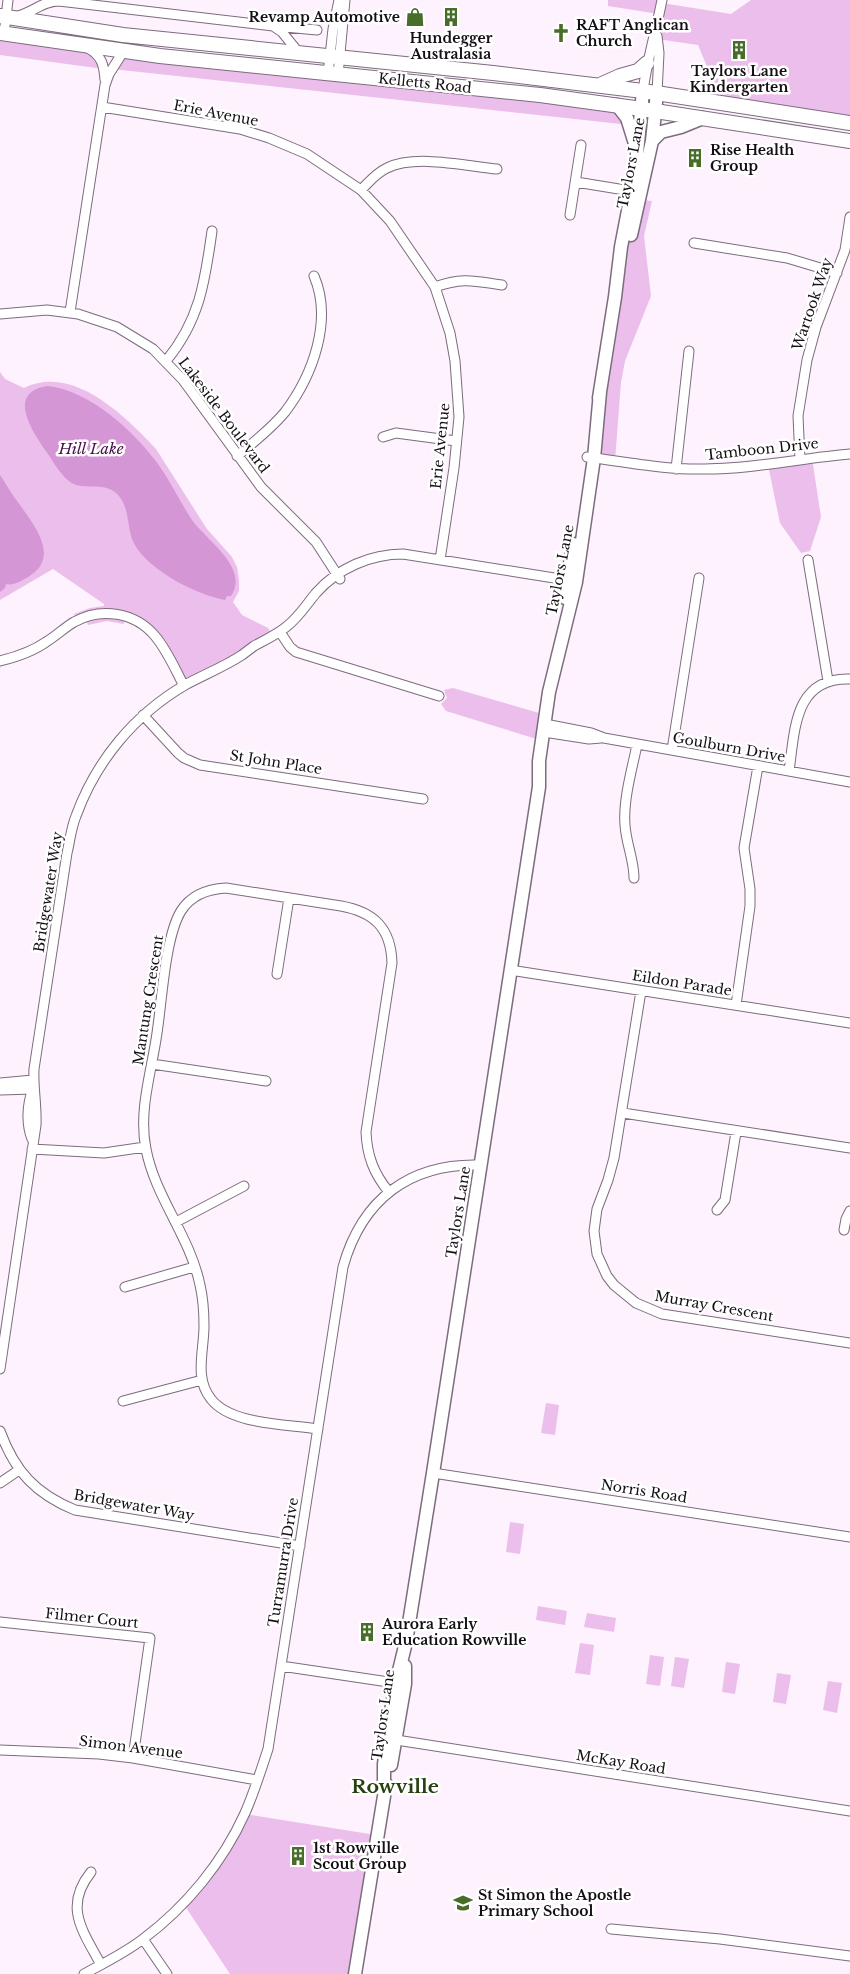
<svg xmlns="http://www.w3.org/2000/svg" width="850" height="1974" viewBox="0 0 850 1974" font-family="'Libre Baskerville',serif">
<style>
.green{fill:#ecbeec}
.water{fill:#d596d6}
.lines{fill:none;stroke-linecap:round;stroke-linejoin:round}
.minor-casing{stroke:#7c6c7c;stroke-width:11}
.secondary-casing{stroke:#7c6c7c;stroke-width:15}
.primary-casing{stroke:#7c6c7c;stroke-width:16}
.minor{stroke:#fff;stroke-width:9}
.secondary{stroke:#fff;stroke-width:12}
.primary{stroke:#fff;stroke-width:14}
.labels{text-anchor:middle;stroke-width:5;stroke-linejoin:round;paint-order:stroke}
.poi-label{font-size:14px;font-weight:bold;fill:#150f15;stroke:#fff;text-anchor:start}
.street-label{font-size:14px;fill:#150f15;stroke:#fff}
.water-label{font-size:15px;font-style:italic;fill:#49104b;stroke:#fff}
.district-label{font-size:19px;font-weight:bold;fill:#264010;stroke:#fff}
</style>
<rect width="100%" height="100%" fill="#fdf2fd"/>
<path class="green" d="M608,0H662V3L731,14L751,0H850V123L708,101L711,76L698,45L657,39L659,14L608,6Z
M0,33L87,47L104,69L0,55Z
M123,52L617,105L630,125L112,69Z
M640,200L652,201L644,236L651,296L625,361L621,382L615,461L594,458L615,297Z
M0,372L5,379L24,388C73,364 125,416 156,449L207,529L232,557L237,567L239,580V591L233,602L242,615L268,628L273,636L184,686L163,647L143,625L105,614L104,608L91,610L75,616L74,614L90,608L104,606V604L53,569L0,600Z
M812,458L821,517L810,551L801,553L780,523L768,465Z
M106,618L124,621V624L107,621L88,625L87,622Z
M453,688L546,715L543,741L446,711L441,704L447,698L444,690Z
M546,1403L559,1405L555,1435L541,1433Z
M510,1522L524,1524L520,1554L506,1552Z
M538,1606L567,1611L565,1625L536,1620Z
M587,1613L616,1618L614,1632L584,1627Z
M580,1643L594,1645L590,1675L575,1673Z
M650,1655L664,1657L660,1686L646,1684Z
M675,1657L689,1659L684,1688L671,1686Z
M726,1662L740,1664L735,1694L722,1692Z
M777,1673L791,1675L786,1704L773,1702Z
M828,1681L842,1683L837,1713L823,1710Z
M245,1814L376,1835L355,1974H230L183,1903L199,1886Z"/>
<path class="water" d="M48,386C89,390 135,432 158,464C171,482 180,502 192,520C206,540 250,568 231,596H227L225,600C196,595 142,567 132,539C127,524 129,504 116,493C103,481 82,492 69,481C60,474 54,463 48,454C34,434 4,392 48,386Z
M0,475C6,484 11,493 17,501C31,521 61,555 31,575C24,580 14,586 6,584L5,588L0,592Z"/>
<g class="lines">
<g class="minor-casing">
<path id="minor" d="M18,16C33,12 43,1 59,1L273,26L282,32L299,53
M279,29L285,27L317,30
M4,34L8,0
M88,48C102,56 104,65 105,80
M328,74L333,29L339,0
M338,75L345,0
M643,91C647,60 656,31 662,0
M657,93L659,53L657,36
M102,107L240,129L269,138L307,154L361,190L390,221L435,287L450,333L455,361L459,417L454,468L440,560
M576,182L631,191
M361,190C369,182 376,173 387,168C415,154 466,166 497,169
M570,215L581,145
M694,243L787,258L837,273
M435,287C463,277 474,281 502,285
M70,312L105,85L109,74L123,52
M0,314L47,310L78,314L117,327L153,349L183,380L261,487L316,542L340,579
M166,361C200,320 205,281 212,231
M383,437L396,433L456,441
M237,456C254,442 271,429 285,412C313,375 333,320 314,276
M587,457C626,462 666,470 705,469C754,469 802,458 850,454
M800,459L798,416L807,360L816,327L845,250L850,217
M676,469L689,351
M808,560L828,681
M280,632L290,647L296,652L439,696
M0,661C16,657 32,652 46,642C56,636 64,628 74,622C101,607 135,612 155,636C167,650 175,669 184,686
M143,715L178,753L184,758L200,765L423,799
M545,724L591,733L604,738L850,782
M544,732L589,739L601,738
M672,750L699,578
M789,771C795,730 794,677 850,679
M634,878C634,860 626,843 625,825C623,800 632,769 637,745
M510,970L850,1023
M277,974L289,898
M641,991L614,1158L608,1180L597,1209L594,1231L597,1254L607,1276L614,1285L636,1303L662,1314L850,1343
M736,1005L750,906V889L744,848L758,766
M152,1064L266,1081
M0,1083L33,1080
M0,1090L33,1089
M623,1113L850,1148
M32,1139C26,1124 27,1104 33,1089
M32,1149L104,1153L145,1147
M717,1210L725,1200L736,1132
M176,1222L244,1186
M844,1230L846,1219L850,1211
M125,1287L194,1267
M0,1369L36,1125C37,1106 33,1088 34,1069L67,853C70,841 71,828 76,816C96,761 134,715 185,685C203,675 224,667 242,655C246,652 250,649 254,646C265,640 276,635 286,627C299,617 306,605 316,593C338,568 371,554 403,554L573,581
M123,1401L202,1380
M318,1429C287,1424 231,1425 211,1399C194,1378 204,1351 204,1326C204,1313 203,1298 200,1285C190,1236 155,1197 146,1149C138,1111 152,1070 157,1033C162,1001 165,937 181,911C191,895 208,889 226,888L341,906C374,912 391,928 392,963L366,1132C367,1156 374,1174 389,1192
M0,1431C15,1472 36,1494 75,1510L300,1546
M433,1473L850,1537
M0,1483L19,1470
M0,1622L150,1638L133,1758
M281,1666L402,1684
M390,1739L850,1811
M0,1750L99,1754L133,1758L257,1780
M91,1872C63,1907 83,1931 101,1965
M611,1929L720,1939L850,1956
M143,1939L167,1974
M84,1974C104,1963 125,1953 143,1939C186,1907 223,1862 245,1813C254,1793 261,1770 268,1749L343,1267C362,1199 410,1163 480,1165"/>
</g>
<g class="secondary-casing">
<path id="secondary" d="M617,105L627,118L636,147
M652,141L661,132L681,127L703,118
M631,235L652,141L657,93
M599,398L615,297L621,247L635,174L643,91
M565,598L573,544
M391,1765L405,1684V1666
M384,1792V1764L392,1705L396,1683L406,1642L433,1473L539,787V761L549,692L576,582L594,458L600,392
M355,1974L386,1784"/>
</g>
<g class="primary-casing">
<path id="primary" d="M0,16L123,35L493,73L643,91L850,123
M0,33L160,56L540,95L642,109L850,141
M600,85L620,76L638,71L647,63"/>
</g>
<use href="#minor" class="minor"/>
<use href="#secondary" class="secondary"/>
<use href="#primary" class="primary"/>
</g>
<defs>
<g id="shop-bare" transform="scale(1.5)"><path d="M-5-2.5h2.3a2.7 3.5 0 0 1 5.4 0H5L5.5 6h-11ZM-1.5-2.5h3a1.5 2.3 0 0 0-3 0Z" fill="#476d28" stroke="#fff" stroke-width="2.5" paint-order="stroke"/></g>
<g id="building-bare" transform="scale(1.5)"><path d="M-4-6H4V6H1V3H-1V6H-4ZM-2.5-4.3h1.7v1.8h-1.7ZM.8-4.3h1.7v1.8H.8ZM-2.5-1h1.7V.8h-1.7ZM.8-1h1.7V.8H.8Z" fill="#476d28" stroke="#fff" stroke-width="2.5" paint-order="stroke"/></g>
<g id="church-bare" transform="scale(1.5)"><path d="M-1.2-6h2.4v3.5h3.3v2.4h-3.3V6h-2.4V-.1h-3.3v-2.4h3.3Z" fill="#476d28" stroke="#fff" stroke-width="2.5" paint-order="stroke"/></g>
<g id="school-bare" transform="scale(1.5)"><path d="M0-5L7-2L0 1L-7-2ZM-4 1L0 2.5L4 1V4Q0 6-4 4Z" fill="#476d28" stroke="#fff" stroke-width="2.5" paint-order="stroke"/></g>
</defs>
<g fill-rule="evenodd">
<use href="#shop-bare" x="415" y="17"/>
<use href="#building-bare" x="451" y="17"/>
<use href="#church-bare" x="561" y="33"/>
<use href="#building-bare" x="739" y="50"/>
<use href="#building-bare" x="695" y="158"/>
<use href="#building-bare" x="367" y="1632"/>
<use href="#building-bare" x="298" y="1856"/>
<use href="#school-bare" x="463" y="1903"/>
</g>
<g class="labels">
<g class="poi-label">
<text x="400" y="22" text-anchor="end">Revamp Automotive</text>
<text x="576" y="30">RAFT Anglican<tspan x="576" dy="16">Church</tspan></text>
<text x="451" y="43" text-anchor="middle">Hundegger<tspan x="451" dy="16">Australasia</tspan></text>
<text x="739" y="76" text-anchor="middle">Taylors Lane<tspan x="739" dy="16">Kindergarten</tspan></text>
<text x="710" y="155">Rise Health<tspan x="710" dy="16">Group</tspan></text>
<text x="382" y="1629">Aurora Early<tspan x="382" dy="16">Education Rowville</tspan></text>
<text x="313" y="1853">1st Rowville<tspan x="313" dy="16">Scout Group</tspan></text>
<text x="478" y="1900">St Simon the Apostle<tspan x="478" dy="16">Primary School</tspan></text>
</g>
<g class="street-label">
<text transform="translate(425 83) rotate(6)" y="5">Kelletts Road</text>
<text transform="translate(216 113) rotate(11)" y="5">Erie Avenue</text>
<text transform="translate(631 163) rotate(-79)" y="5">Taylors Lane</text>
<text transform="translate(812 304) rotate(-71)" y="5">Wartook Way</text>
<text transform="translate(224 415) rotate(53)" y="5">Lakeside Boulevard</text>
<text transform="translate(440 446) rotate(-84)" y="5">Erie Avenue</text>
<text transform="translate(762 449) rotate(-6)" y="5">Tamboon Drive</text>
<text transform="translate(560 570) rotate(-79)" y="5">Taylors Lane</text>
<text transform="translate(729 747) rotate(10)" y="5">Goulburn Drive</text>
<text transform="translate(276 762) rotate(9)" y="5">St John Place</text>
<text transform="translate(48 892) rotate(-81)" y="5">Bridgewater Way</text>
<text transform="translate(682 983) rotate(9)" y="5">Eildon Parade</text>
<text transform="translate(148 1000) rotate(-81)" y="5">Mantung Crescent</text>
<text transform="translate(458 1212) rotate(-81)" y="5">Taylors Lane</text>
<text transform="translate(714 1306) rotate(10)" y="5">Murray Crescent</text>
<text transform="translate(644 1491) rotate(9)" y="5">Norris Road</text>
<text transform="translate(134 1505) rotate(10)" y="5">Bridgewater Way</text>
<text transform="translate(283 1562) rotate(-81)" y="5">Turramurra Drive</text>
<text transform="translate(92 1618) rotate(6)" y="5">Filmer Court</text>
<text transform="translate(383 1715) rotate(-82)" y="5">Taylors Lane</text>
<text transform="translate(131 1747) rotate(7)" y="5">Simon Avenue</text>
<text transform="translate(621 1762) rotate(9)" y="5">McKay Road</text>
</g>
<g class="water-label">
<text x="91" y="454">Hill Lake</text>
</g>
<g class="district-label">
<text x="395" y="1793">Rowville</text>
</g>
</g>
</svg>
